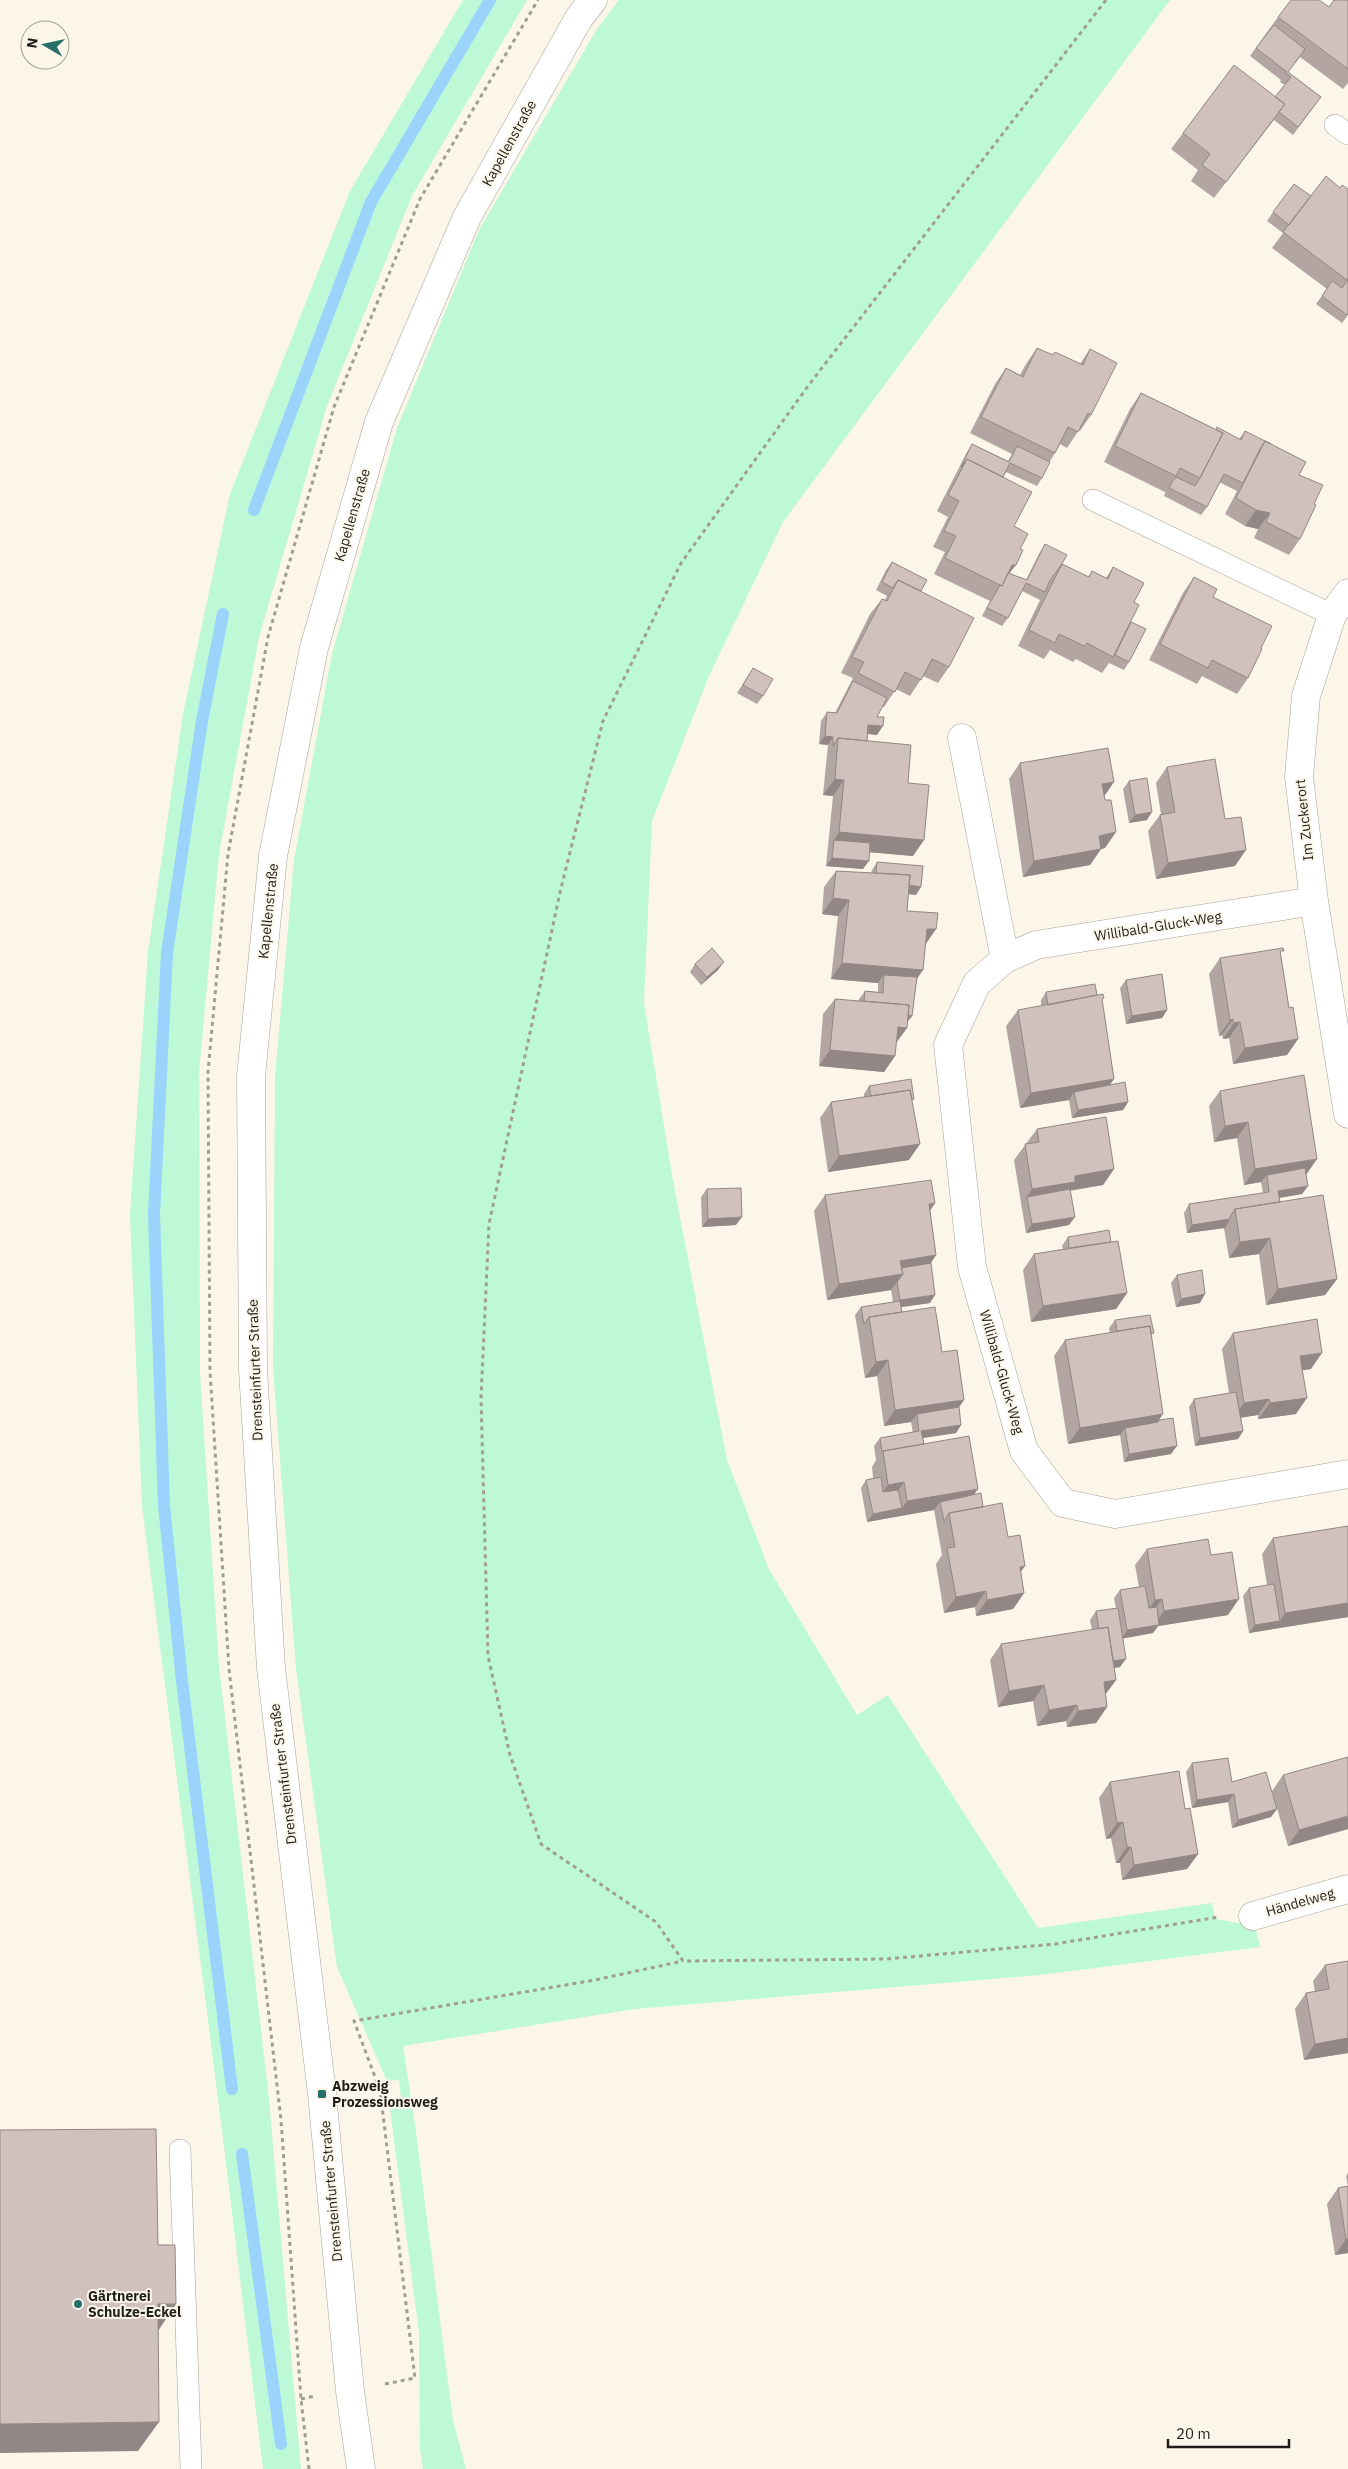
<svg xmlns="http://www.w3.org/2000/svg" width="1348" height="2469" viewBox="0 0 1348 2469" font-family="'IBM Plex Sans',sans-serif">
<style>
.green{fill:#bdf9d6}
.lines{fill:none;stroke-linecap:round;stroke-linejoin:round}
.stream{stroke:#9ad3fc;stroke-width:12}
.lane-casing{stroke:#a7a296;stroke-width:22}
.street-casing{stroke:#a7a296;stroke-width:29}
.primary-casing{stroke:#a7a296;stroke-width:29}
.path{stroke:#a19d94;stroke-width:3;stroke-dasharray:4 4;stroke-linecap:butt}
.lane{stroke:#fff;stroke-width:21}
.street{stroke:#fff;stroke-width:28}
.primary{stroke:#fff;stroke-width:28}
.wall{fill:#b3a6a2}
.shaded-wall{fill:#928784}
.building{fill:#d0c1bc;stroke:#928784}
.poi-dot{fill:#266f68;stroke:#fbf6e9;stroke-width:2}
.labels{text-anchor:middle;stroke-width:4;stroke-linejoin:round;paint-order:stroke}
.street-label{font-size:14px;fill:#201e1a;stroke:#fbf6e9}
.poi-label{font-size:14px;font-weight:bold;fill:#201e1a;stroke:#fbf6e9;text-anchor:start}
</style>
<rect width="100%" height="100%" fill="#fbf6e9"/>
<path class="green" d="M463,0H527L412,196L327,406L259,637L219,854L199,1073L200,1373L219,1666L269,2099L301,2469H263L222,2130L142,1506L130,1214L148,952L183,714L230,494L350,191Z
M619,0H1170L783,522L709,676L652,821L644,1003L673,1181L727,1460L769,1569L857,1715L888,1695L1038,1928L1212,1903L1215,1919L1255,1926L1260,1947L1040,1975L635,2009L403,2046L415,2125L453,2421L466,2469H423L420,2450L419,2333L390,2109L402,2107L399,2080L387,2081L337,1967L296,1669L273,1367L275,1077L294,860L332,654L397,428L479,230L597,29Z"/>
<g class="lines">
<path class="stream" d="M254,510L371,202L490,0
M223,614L202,721L167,953L154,1214L164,1505L182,1681L232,2089
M242,2154L281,2444"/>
<g class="lane-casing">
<path id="lane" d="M1335,125L1348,134
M1093,500L1332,615
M180,2150L191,2469"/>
</g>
<g class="street-casing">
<path id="street" d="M1348,593L1332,615L1306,696L1299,777L1314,901L1348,1114
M962,738L1005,959
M1314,901L1036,945L1005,959L977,983L948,1045L972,1267L1024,1451L1063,1503L1115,1514L1348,1474
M1253,1916L1348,1889"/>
</g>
<g class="primary-casing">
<path id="primary" d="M361,2469L350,2391L322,2094L271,1668L253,1370L251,1076L273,856L314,648L379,422L467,217L579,18L593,0"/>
</g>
<path class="path" d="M1106,0L808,386L681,563L603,721L561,888L489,1224L481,1398L488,1656L510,1755L541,1844L656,1922L683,1961L886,1959L1055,1944L1219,1917
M385,2384L415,2378L380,2090L354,2021L595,1980L683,1961
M301,2399L315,2396
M309,2469L301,2399L281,2120L229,1669L210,1371L208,1072L228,854L268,637L334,407L420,199L538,0"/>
<use href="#lane" class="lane"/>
<use href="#street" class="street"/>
<use href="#primary" class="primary"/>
</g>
<path class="wall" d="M1348,0V83L1343,89L1300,57L1288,72L1321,97L1293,135L1274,120L1214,198L1191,181L1198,170L1171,149L1183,133L1275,97L1285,85L1280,82L1281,80L1250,56L1278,17L1329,7Z
M1340,188L1348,189V315L1342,323L1316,304L1327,289L1272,248L1283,233L1267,221L1273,212L1311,196Z
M1037,348L1052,355L1055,352L1080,364L1090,349L1091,415L1080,431L1079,430L1067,448L1060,444L1055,453L1050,461L1042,478L1037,486L1006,472L1003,477L1014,526L1020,549L1009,574L1026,580L1040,552L1045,544L1062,564L1088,577L1092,571L1106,578L1113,567L1134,602L1131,622L1129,662L1124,670L1109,663L1102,673L1076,659L1073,662L1050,650L1044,659L1018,646L1040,600L1022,591L1008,618L1002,626L982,616L990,601L934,574L945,552L933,547L948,517L937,511L967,452L972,444L1008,461L1012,454L970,433L995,384L1006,368L1020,375L1026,364Z
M1141,393L1215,429L1239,439L1245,431L1299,475L1314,504L1300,539L1289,555L1254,538L1258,529L1245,526L1225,514L1237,491L1219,482L1207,507L1201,515L1164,496L1166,490L1165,492L1104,462L1130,409Z
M892,562L921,591L949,667L938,683L923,676L910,696L896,689L884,707H882L877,717V735L868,734L867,741L908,783L913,856L869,852L863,869L826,866L833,796L823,795L828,745L819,744L821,721L827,712L835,713L853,678L841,673L870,614L882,599L885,600L887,596L876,590L886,570Z
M1194,577L1213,597L1261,648L1248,678L1237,694L1202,676L1197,684L1149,660L1183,593Z
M753,668L763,696L757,704L737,693Z
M1020,763L1104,796L1105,848L1101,849L1090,865L1023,877L1009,779Z
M1167,767L1225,819L1235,866L1156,879L1148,831L1160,815L1161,814L1156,783Z
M1129,781L1147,820L1129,823L1123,789Z
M877,862L916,895L908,894L907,911L936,929L925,944L923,970L917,977L912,1016L907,1022V1028L896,1043L895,1056L884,1072L819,1066L823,1014L835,999L859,1001V999L865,991L878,992V983L831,979L838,916L822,914L824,887L836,871L871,873L872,870Z
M1281,955L1289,1008L1298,1039L1287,1055L1233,1064L1229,1038L1223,1039L1222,1035L1219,1036L1209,974L1220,958Z
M695,964L718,970L701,985L690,972Z
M1126,980L1167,1010L1162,1018L1126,1024L1120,988Z
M1046,992L1097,995L1102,1001L1110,1085L1128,1102L1123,1110L1072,1118L1069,1100L1020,1108L1006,1026L1018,1010L1041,1006V1000Z
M869,1086L914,1099L912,1101L909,1160L828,1172L820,1118L831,1102L864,1097V1094Z
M1220,1091L1306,1175L1308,1186L1302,1194L1279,1198L1280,1202L1337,1279L1325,1295L1266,1305L1259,1254L1229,1258L1224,1228L1187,1233L1184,1213L1189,1204L1263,1193L1261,1182L1244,1185L1237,1138L1214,1142L1209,1106Z
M1037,1129L1114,1169L1103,1185L1070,1191L1069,1225L1026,1233L1014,1160Z
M707,1189L736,1225L702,1227L701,1197Z
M825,1195L935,1203L930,1211L936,1255L931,1263L930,1303L901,1307L902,1312L942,1352L959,1408L961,1425L956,1433L923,1438L924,1444L974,1495L983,1507L1008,1537L1021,1573L1024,1593L1013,1609L976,1616L975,1607L944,1613L936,1564L942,1555L934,1510L867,1522L861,1488L866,1480L873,1478L872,1467L876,1460L874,1446L880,1438L913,1433L911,1422L884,1426L877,1376L865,1378L858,1333L855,1315L861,1307L893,1302L891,1290L827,1300L814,1211Z
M1068,1237L1111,1242L1127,1293L1116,1309L1031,1322L1023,1270L1034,1254L1063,1249L1062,1246Z
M1177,1275L1200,1303L1176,1307L1171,1283Z
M1115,1320L1151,1337L1159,1420L1171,1454L1124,1462L1120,1435L1068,1444L1054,1356L1065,1340L1110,1333L1109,1328Z
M1233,1333L1311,1369L1303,1370L1296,1414L1258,1419V1415L1241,1417L1243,1431L1238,1439L1195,1446L1189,1407L1194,1399L1229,1393L1222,1349Z
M1273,1538L1348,1617L1249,1633L1243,1596L1249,1588L1267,1585L1262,1554Z
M1147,1549L1211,1555L1228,1615L1158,1626L1153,1633L1123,1638L1120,1667L1114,1668L1116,1680L1106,1694L1107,1707L1096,1723L1067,1727L1066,1721L1037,1726L1033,1701L998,1707L990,1660L1001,1644L1092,1630L1090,1620L1096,1611L1116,1608L1114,1598L1120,1590L1139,1587L1135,1565Z
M1192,1763L1232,1782L1277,1809L1271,1817L1232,1828L1228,1802L1192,1808L1186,1772Z
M1283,1775L1348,1829L1288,1846L1272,1791Z
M1110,1782L1185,1809L1198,1854L1187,1869L1122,1880L1120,1863H1116L1111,1838L1106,1839L1099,1798Z
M1348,1961V2053L1304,2060L1295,2009L1306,1993L1315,1991L1313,1981L1325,1965Z
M1348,2173V2253L1335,2255L1327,2204L1338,2188L1348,2186L1346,2176Z"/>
<path class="shaded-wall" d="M1256,510L1270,513L1258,529L1245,526Z
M1012,565H1016L1004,580Z
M868,725L883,726L877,735L863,733Z
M825,736L833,737L828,745L819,744Z
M835,779L844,780L833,796L823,795Z
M1114,782L1103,798L1102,784Z
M1152,812L1147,820L1129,823L1135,815Z
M839,832L924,840L913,856L833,849L834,840Z
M1116,832L1105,848L1101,849L1090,865L1023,877L1034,861L1099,836Z
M1246,850L1235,866L1156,879L1168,863Z
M832,858L869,861L863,869L826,866Z
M876,880L921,887L916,895L870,888Z
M833,898L849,900L838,916L822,914Z
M927,929H936L925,945Z
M724,962L718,970L701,985L707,977Z
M842,963L923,970L912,986L884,975L878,983L831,979Z
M864,1009L912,1016L906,1024Z
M1167,1010L1162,1018L1126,1024L1132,1016Z
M1233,1019L1222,1035L1219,1036L1230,1020Z
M1240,1022L1229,1038L1223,1039L1234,1023Z
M898,1027L907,1028L895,1044Z
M1298,1039L1287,1055L1233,1064L1245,1048Z
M830,1050L895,1056L884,1072L819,1066Z
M1114,1079L1103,1095L1074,1092L1069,1100L1020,1108L1031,1093Z
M1128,1102L1123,1110L1072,1118L1078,1110Z
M1248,1122L1237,1138L1214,1142L1225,1126Z
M920,1144L909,1160L828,1172L839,1156Z
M1317,1159L1306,1175H1267L1261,1182L1244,1185L1255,1169Z
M1114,1169L1103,1185L1027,1197L1021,1205L1032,1189L1075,1176Z
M1308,1186L1302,1194L1272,1199L1278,1191Z
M935,1203L924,1219L929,1204Z
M742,1217L736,1225L702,1227L708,1219Z
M1075,1217L1069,1225L1026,1233L1032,1224Z
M1230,1219L1225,1228L1187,1233L1192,1225Z
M1270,1238L1259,1254L1229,1258L1240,1242Z
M936,1255L925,1271L902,1275L891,1290L827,1300L839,1284L900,1261Z
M1337,1279L1325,1295L1266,1305L1278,1289Z
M1127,1293L1116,1309L1031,1322L1043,1306Z
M1205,1294L1200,1303L1176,1307L1181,1299Z
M935,1295L930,1303L895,1308L900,1300Z
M1322,1353L1311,1369L1289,1372L1300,1356Z
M888,1360L877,1376L865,1378L876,1362Z
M1307,1398L1296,1414L1258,1419L1270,1403Z
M1269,1399L1258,1415L1233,1419L1244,1403Z
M964,1400L953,1416L917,1414L911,1422L884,1426L895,1410Z
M1163,1414L1152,1430L1125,1428L1120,1435L1068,1444L1080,1428Z
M961,1425L956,1433L916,1439L921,1431Z
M1243,1431L1238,1439L1195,1446L1200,1438Z
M1177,1446L1171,1454L1124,1462L1129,1454Z
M904,1482L893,1498L877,1500L888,1485Z
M978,1489L967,1505L940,1502L934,1510L867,1522L873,1514L902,1508L907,1501Z
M1025,1566L1014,1582L1020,1567Z
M986,1591L975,1607L944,1613L956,1597Z
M1024,1593L1013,1609L976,1616L987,1600Z
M1162,1599L1151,1615L1144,1616L1155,1600Z
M1239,1599L1228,1615L1158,1626L1153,1633L1121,1639L1127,1630L1154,1626L1164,1611Z
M1348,1603V1617L1249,1633L1255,1625L1280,1621L1285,1613Z
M1126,1659L1120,1667L1101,1670L1107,1662Z
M1116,1680L1104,1696V1682Z
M1044,1685L1033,1701L998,1707L1009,1691Z
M1077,1705L1066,1721L1037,1726L1049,1710Z
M1107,1707L1096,1723L1067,1727L1078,1711Z
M1234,1794L1228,1802L1192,1808L1197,1800Z
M1277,1809L1271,1817L1232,1828L1238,1820Z
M1348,1816V1829L1288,1846L1299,1830Z
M1123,1822L1111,1838L1106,1839L1117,1823Z
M1127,1847H1131L1120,1863H1116Z
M1198,1854L1187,1869L1122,1880L1134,1865Z
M1348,2038V2053L1304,2060L1315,2044Z
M1346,2239H1348V2253L1335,2255Z
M158,2304H176L156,2334Z
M159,2422L138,2451L0,2453V2424Z"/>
<path class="building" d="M1291,0H1319L1329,7L1334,0H1348V69L1278,17Z
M1274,25L1305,49L1288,72L1321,97L1298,127L1279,112L1285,104L1275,97L1291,77L1286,73L1287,72L1256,48Z
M1234,65L1285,104L1226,182L1202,165L1210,154L1183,133Z
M1326,176L1340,188L1342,185L1348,189V278L1347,280L1283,232Z
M1294,184L1311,196L1289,225L1273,212Z
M1348,279V314L1347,315L1322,296L1332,281L1342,288Z
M1037,348L1053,355L1055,352L1083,365L1090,349L1117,363L1091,415L1088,413L1078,432L1068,427L1055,453L981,417L1006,368L1023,377Z
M1141,393L1223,433L1200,478L1180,468L1176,476L1115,446Z
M1217,427L1241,440L1245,431L1271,444L1265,441L1260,449L1243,483L1224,474L1207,507L1169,488L1172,482L1176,477L1195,486L1200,478L1223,433L1216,430Z
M1265,441L1306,462L1299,475L1323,485L1314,504L1316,505L1300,539L1266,522L1270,513L1256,510L1236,498Z
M972,444L1009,462L1017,446L1050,462L1042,478L1010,463L1003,477L967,459L961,467Z
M967,459L1032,492L1014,526L1028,534L1020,549L1023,550L1016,565H1012L1002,586L945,558L956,536L944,531L959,501L948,495Z
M1045,544L1067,555L1060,567L1062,564L1050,580L1045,592L1026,583L1008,618L987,608L1000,585L1002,586L1008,573L1027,580Z
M892,562L927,580L921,591L898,580L893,588L882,582Z
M1062,564L1089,577L1092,571L1108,579L1113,567L1144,583L1134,602L1139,605L1113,657L1087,643L1084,646L1059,634L1055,643L1029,630Z
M1194,577L1217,589L1213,597L1272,626L1261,648L1262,649L1248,678L1212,660L1208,668L1160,644Z
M898,580L974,618L949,667L932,659L921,680L905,672L895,692L858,673L864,662L852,657L882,599L887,601Z
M1131,622L1146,629L1129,662L1115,655Z
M753,668L773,679L763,696L743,685Z
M853,681L887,698L877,717H884L883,726L868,725L867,741L838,738L833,746V737L825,736L827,712L837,713Z
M838,738L911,745L908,783L929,785L924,840L839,832L844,780L835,779Z
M1108,748L1114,782L1102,784L1105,800H1111L1116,832L1099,836L1101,849L1034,861L1020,763Z
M1215,759L1225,819L1241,817L1246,850L1168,863L1160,815L1175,812L1167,767Z
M1147,778L1152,812L1135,815L1129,781Z
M834,840L870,843L869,861L832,858Z
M877,862L923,866L921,887L909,885L910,875L876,873Z
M836,871L910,875L907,911L938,913L936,929H927L923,970L842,963L849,900L833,898Z
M712,948L724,962L707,977L695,964Z
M1283,948L1284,951H1280L1289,1008L1293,1007L1298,1039L1245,1048L1240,1022L1234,1023L1233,1019L1230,1020L1220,958Z
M1162,974L1167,1010L1132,1016L1126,980Z
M884,975L917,977L912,1016L908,1015L909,1005L864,1001L865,991L883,993Z
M1095,984L1097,995L1048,1005L1046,992Z
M1103,994L1104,998L1102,999L1114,1079L1031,1093L1018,1010Z
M835,999L909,1005L907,1028L898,1027L895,1056L830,1050Z
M1304,1075L1317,1159L1255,1169L1248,1122L1225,1126L1220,1091Z
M911,1079L914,1099H912L910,1090L871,1096L869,1086Z
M1125,1082L1128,1102L1078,1110L1074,1092Z
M910,1090L920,1144L839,1156L831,1102Z
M1106,1117L1114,1169L1075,1176V1182L1032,1189L1025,1144L1039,1142L1037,1129Z
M1305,1168L1308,1186L1278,1191L1280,1202L1235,1209L1230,1217V1219L1192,1225L1189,1204L1269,1192L1267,1175Z
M931,1180L935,1203L929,1204L936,1255L900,1261L903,1274L839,1284L825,1195Z
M741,1188L742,1217L708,1219L707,1189Z
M1070,1189L1075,1217L1032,1224L1027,1197Z
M1323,1195L1337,1279L1278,1289L1270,1238L1240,1242L1235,1209Z
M1109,1230L1111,1242L1069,1248L1068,1237Z
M1118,1241L1127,1293L1043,1306L1034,1254Z
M931,1263L935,1295L900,1300L897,1282L903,1274L901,1268Z
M1202,1270L1205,1294L1181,1299L1177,1275Z
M900,1301L902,1312L869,1317L864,1324L861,1307Z
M935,1307L942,1352L957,1350L964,1400L895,1410L888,1360L876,1362L869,1317Z
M1150,1315L1154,1333L1151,1334L1150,1326L1117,1331L1115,1320Z
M1317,1319L1322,1353L1300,1356L1307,1398L1270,1403L1269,1399L1244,1403L1233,1333Z
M1150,1326L1163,1414L1080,1428L1065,1340Z
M1236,1392L1243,1431L1200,1438L1194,1399Z
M959,1407L961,1425L921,1431L924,1444L883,1451L882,1452L880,1438L919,1431L917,1414Z
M1173,1418L1177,1446L1129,1454L1125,1428L1158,1422L1159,1420Z
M969,1436L978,1489L907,1501L904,1482L888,1485L883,1451Z
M881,1477L883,1492L898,1490L902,1508L873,1514L866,1480Z
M981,1493L983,1507L949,1513L944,1521L940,1502Z
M1002,1503L1008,1537L1020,1535L1025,1566L1020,1567L1024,1593L987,1600L986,1591L956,1597L947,1548L955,1547L949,1513Z
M1348,1526V1603L1285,1613L1273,1538Z
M1208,1539L1211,1555L1232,1552L1239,1599L1164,1611L1162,1599L1155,1600L1147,1549Z
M1274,1584L1280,1621L1255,1625L1249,1588Z
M1145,1586L1149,1608L1157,1607L1159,1625L1127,1630L1120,1590Z
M1118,1608L1126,1659L1113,1661L1108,1627L1099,1629L1096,1611Z
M1108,1627L1116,1680L1104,1682L1107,1707L1078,1711L1077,1705L1049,1710L1044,1685L1009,1691L1001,1644Z
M1348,1757V1816L1299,1830L1283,1775Z
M1228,1758L1232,1782L1266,1772L1277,1809L1238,1820L1234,1794L1197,1800L1192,1763Z
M1179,1771L1185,1809L1190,1808L1198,1854L1134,1865L1131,1847H1127L1123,1822L1117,1823L1110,1782Z
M1348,1961V2038L1315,2044L1306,1993L1329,1989L1325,1965Z
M156,2129L158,2245H175L176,2304H158L159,2422L0,2424V2130Z
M1348,2186V2239H1346L1338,2188Z"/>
<g class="poi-dot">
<rect x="317" y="2089" width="10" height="10" rx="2.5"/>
<circle cx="78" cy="2304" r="5"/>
</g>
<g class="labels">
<g class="street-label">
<text transform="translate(509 143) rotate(-61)" y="5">Kapellenstraße</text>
<text transform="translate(352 515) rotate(-74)" y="5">Kapellenstraße</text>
<text transform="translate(1304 820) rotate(-96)" y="5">Im Zuckerort</text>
<text transform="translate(268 911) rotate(-84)" y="5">Kapellenstraße</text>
<text transform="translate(1158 926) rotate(-9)" y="5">Willibald-Gluck-Weg</text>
<text transform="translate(255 1370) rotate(-92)" y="5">Drensteinfurter Straße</text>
<text transform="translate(1002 1372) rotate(74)" y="5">Willibald-Gluck-Weg</text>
<text transform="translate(283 1774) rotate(-97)" y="5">Drensteinfurter Straße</text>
<text transform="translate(1300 1902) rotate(-16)" y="5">Händelweg</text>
<text transform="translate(331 2191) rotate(-95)" y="5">Drensteinfurter Straße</text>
</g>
<g class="poi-label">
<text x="332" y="2091">Abzweig<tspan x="332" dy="16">Prozessionsweg</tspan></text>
<text x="88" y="2301">Gärtnerei<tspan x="88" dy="16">Schulze-Eckel</tspan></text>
</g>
</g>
<g transform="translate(45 45) rotate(279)"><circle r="24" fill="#fbf6e9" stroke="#a3a096"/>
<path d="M0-4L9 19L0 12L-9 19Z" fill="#266f68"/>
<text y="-8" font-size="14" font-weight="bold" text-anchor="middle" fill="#201e1a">N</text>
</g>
<path d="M1168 2439v8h121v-8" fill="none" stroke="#201e1a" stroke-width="2.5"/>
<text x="1176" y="2439" font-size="15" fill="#201e1a" stroke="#fbf6e9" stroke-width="4" paint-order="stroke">20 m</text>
</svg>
